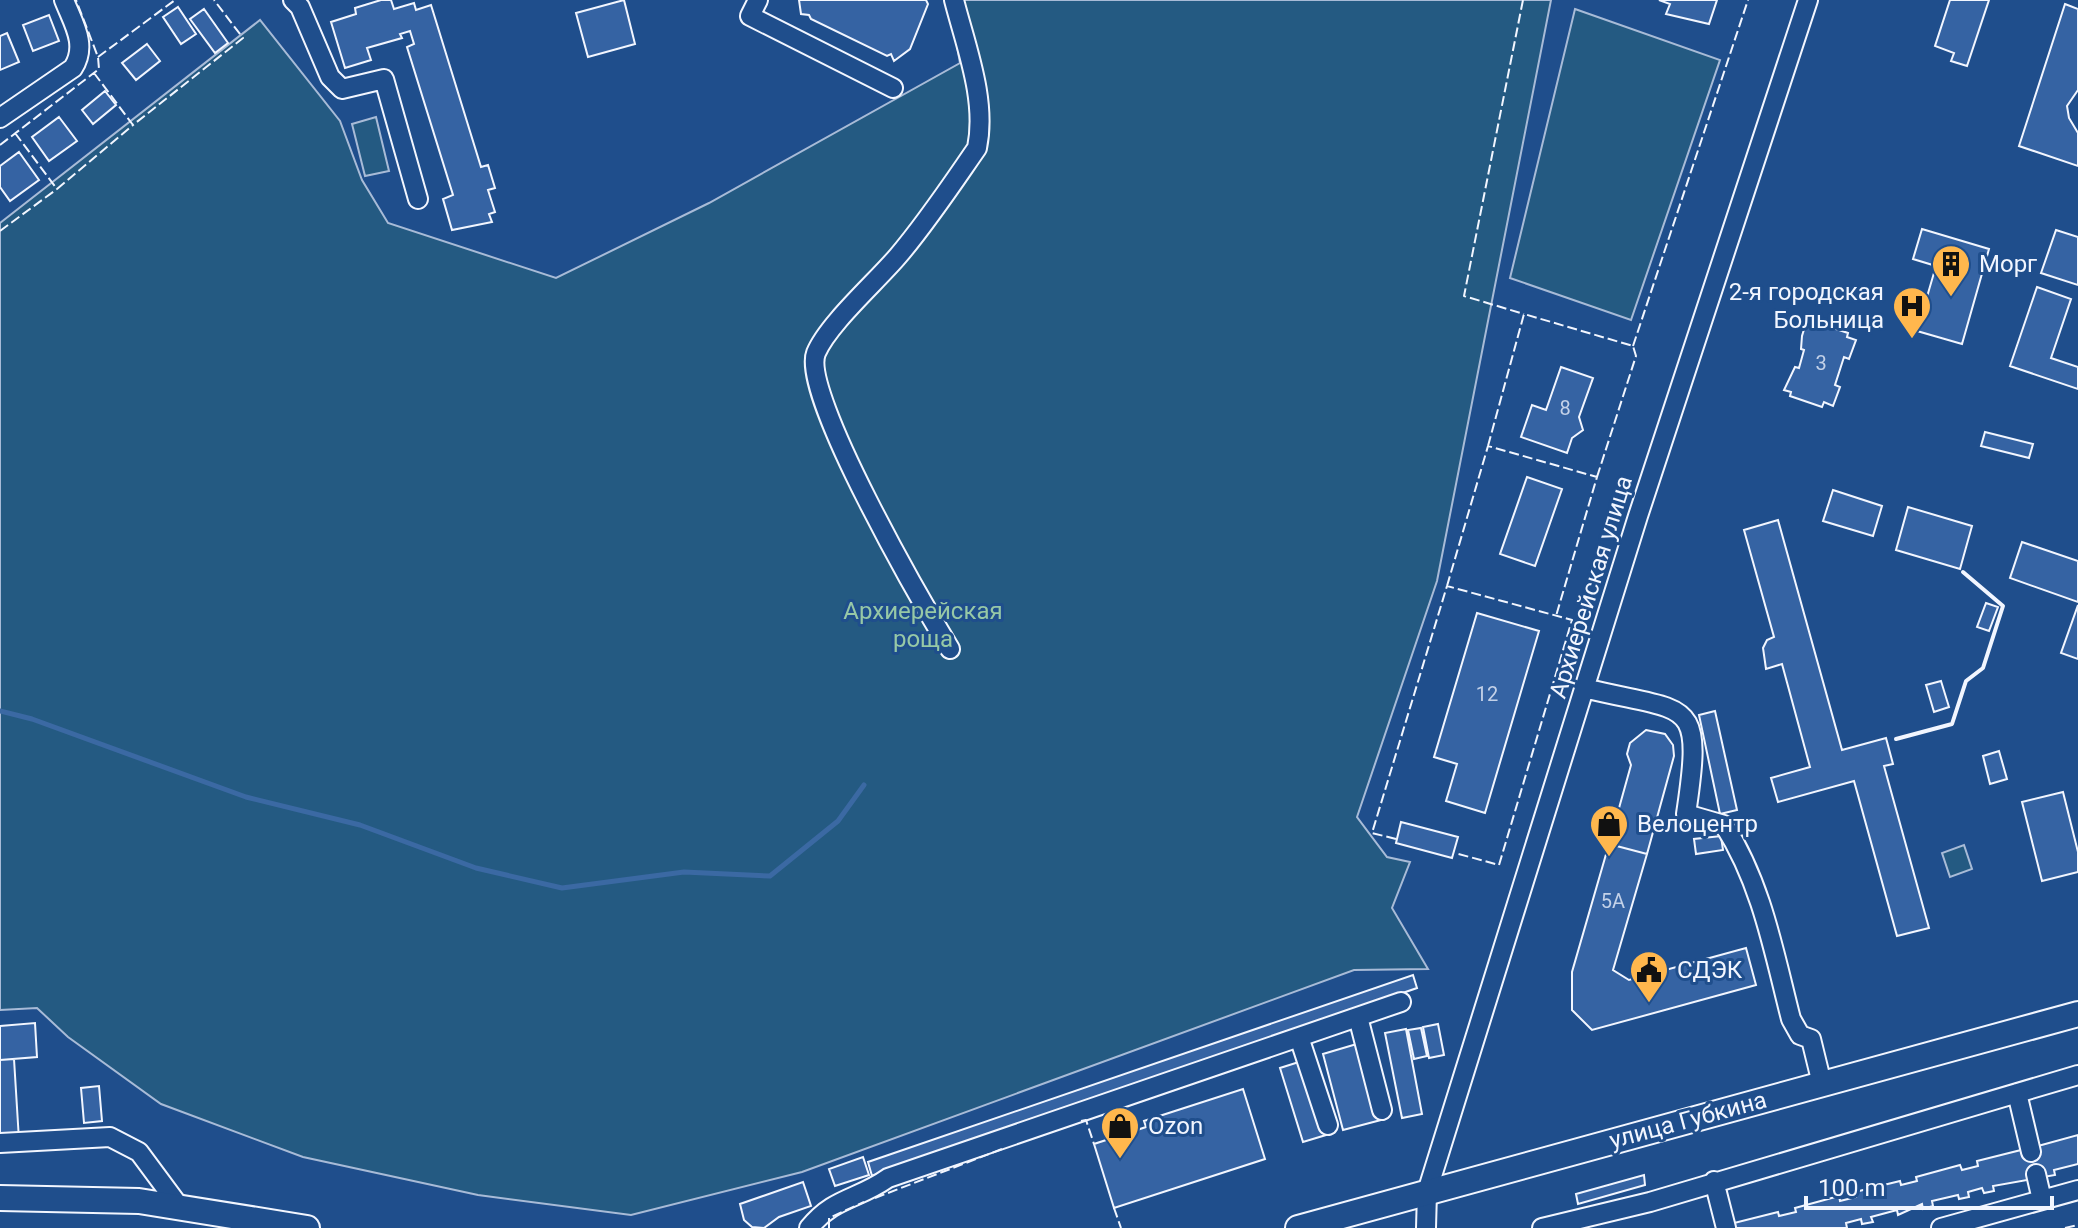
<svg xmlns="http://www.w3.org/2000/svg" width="2078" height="1228" viewBox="0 0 2078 1228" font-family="Roboto,sans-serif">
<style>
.green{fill:#245a82;stroke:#a8bbd7;stroke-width:2}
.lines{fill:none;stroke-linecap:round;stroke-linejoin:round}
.stream{stroke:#3b69a3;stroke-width:5}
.building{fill:#3563a3;stroke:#f2f6ff;stroke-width:2}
.minor-casing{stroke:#f2f6ff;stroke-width:22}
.major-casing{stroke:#f2f6ff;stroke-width:28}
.minor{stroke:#1f4e8c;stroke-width:18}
.major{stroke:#1f4e8c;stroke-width:24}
.fence{stroke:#f2f6ff;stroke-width:2;stroke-dasharray:10 4;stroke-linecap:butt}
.wall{stroke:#f2f6ff;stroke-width:4}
.labels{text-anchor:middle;stroke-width:6;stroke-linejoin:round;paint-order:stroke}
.number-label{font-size:20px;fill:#c3d1e8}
.poi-label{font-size:24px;fill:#f2f6ff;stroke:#1f4e8c;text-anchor:start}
.street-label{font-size:24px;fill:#f2f6ff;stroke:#1f4e8c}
.park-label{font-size:24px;fill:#97c8a6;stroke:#1f4e8c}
</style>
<rect width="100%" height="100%" fill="#1f4e8c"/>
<path class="green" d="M949,0H1551L1437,581L1357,817L1387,857L1410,862L1392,908L1428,969L1354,970L802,1172L631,1215L478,1195L303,1157L161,1104L68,1037L37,1008L0,1010V223L260,20L340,121L362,180L388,223L556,278L709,203L960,63Z
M1575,9L1720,60L1631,320L1510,278Z
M376,117L389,171L365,176L352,124Z
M1964,845L1972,869L1950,877L1942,853Z"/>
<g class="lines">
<path class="stream" d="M0,711L32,719L246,797L360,825L476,868L562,888L684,872L770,876L838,821L864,785"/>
</g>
<path class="building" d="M381,0H391L394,9L414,3L416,10L431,5L481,167L488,165L495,188L488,190L495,212L489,214L492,222L452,230L443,199L453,195L407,47L414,44L410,31L400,34L402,38L367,48L371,60L345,68L331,22L356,14L355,8Z
M624,0L635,44L588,57L576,13Z
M799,0H926L928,4L910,49L894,61L891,54L887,56L811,19L809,15L801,14Z
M1659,0H1717L1709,24L1666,14L1670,4Z
M1950,0H1989L1967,66L1951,61L1954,53L1935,46Z
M2065,4L2078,9V90L2067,106L2069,118L2078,133V166L2019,146Z
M178,7L196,34L181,44L163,17Z
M204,9L228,43L215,53L190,19Z
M49,15L59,41L33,51L23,25Z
M7,33L19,62L0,70V36Z
M147,44L160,61L136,80L122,63Z
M105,91L116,105L93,124L82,110Z
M59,117L77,141L49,161L32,137Z
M19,152L39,180L10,201L0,187V166Z
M1922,229L1989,249L1962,344L1917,331L1936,266L1913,259Z
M2056,230L2078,237V285L2041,273Z
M2037,287L2071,299L2051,358L2078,367V389L2010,366Z
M1815,322L1848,333L1847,337L1856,340L1849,359L1844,357L1835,385L1840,387L1833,406L1824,402L1822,407L1790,396L1791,392L1784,390L1795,367L1799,368L1804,350L1801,349L1802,336L1806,323L1813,326Z
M1561,367L1593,378L1579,417L1583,430L1572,438L1567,453L1521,437L1532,405L1546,410Z
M1985,432L2033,444L2029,458L1981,446Z
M1527,477L1562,489L1535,566L1500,554Z
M1833,490L1882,506L1873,536L1823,521Z
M1908,507L1972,526L1960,569L1896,550Z
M1778,520L1842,750L1886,738L1893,764L1884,766L1929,928L1897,936L1854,781L1778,802L1771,778L1810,767L1782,664L1766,669L1763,648L1767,640L1774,637L1744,530Z
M2022,542L2078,561V602L2010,578Z
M1986,603L1998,607L1989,631L1977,627Z
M2078,605V659L2061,653Z
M1477,613L1539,631L1485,813L1446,801L1457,764L1434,757Z
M1941,681L1949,707L1934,712L1926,685Z
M1715,711L1737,810L1720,814L1699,715Z
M1646,730L1665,734L1673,745L1674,756L1647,854L1609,844L1631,765L1627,754L1630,743Z
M1999,751L2007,779L1990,784L1983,756Z
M2063,792L2078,852V872L2042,881L2022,802Z
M1401,822L1458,837L1452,858L1396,843Z
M1721,836L1723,850L1696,854L1694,839Z
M1609,844L1647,854L1613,970L1629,980L1746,948L1756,985L1592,1030L1572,1010V972Z
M1413,975L1417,988L872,1176L868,1162Z
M35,1023L37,1057L0,1060V1026Z
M1438,1024L1444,1055L1429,1058L1423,1027Z
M1421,1028L1427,1056L1414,1059L1408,1030Z
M1406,1029L1422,1114L1402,1118L1385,1033Z
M1360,1043L1381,1120L1343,1130L1323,1054Z
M14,1059L19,1140L0,1142V1060Z
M1302,1061L1326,1135L1303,1142L1280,1068Z
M99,1086L102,1121L84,1123L81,1088Z
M1243,1089L1265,1159L1114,1208L1094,1144L1146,1127L1144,1121Z
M2078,1135V1164L2054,1170L2055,1175L1993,1186L1994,1191L1984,1193L1982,1188L1968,1192L1969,1197L1959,1199L1958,1195L1932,1201L1933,1206L1923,1209L1922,1204L1898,1215L1897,1210L1871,1217L1873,1222L1862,1224L1861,1219L1846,1223L1847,1228H1734V1223L1778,1212L1779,1216L1796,1212L1795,1208L1839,1196L1840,1201L1856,1197L1855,1192L1900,1181L1901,1185L1917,1181L1916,1177L1960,1165L1962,1170L1978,1166L1977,1161L2021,1150L2022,1154L2039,1150L2038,1146Z
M863,1157L869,1175L835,1186L829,1169Z
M1644,1175L1645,1185L1578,1204L1576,1194Z
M803,1182L811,1206L779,1217L764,1228L752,1227L744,1220L740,1204Z"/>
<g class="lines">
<g class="minor-casing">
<path id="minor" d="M293,0L300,7L330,77L342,89L384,79L418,199
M758,0L750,16L893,88
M0,118L73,68C88,45 73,23 64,0
M950,649C924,606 800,393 816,353C828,324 877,281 898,256C927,222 952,184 977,148C987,100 966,47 954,0
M1584,688C1690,714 1704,694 1686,814L1724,825C1762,884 1774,953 1791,1019L1800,1035L1811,1039L1822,1084
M1358,1017L1382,1110
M1299,1037L1328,1125
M2017,1093L2031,1152
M0,1143L110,1137L139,1152L179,1206
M2036,1174L2042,1200
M1714,1181L1726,1228
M809,1228C834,1197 857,1200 888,1178L1401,1002
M1426,1228L1427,1192L1638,516L1808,0
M1542,1228L1650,1202L2078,1075
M1941,1228L2078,1190"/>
</g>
<g class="major-casing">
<path id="major" d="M0,1198L139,1201L307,1228
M1298,1228L2078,1014"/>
</g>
<use href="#minor" class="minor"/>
<use href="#major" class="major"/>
<path class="fence" d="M1523,0L1464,296L1524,314
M98,57L175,0
M94,73L133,125L243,38L214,0
M15,133L57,189L133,125
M0,145L99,69L98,57L76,0
M0,231L57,189
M1633,346L1748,0
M1488,446L1524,314L1633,346L1636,356L1597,477
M1447,586L1488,446L1597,477L1556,616
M1396,839L1372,833L1447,586L1572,620L1499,865L1455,853
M1081,1121L1086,1120L1094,1144
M875,1198L1002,1149
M1114,1208L1121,1228
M829,1228V1218L864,1202
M2065,1228L2078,1225"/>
<path class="wall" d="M1896,739L1952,724L1966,681L1983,668L2003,606L1963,572"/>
</g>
<defs>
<g id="building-pin" transform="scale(2)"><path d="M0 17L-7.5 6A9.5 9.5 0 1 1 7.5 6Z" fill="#ffb74d" stroke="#1f4e8c"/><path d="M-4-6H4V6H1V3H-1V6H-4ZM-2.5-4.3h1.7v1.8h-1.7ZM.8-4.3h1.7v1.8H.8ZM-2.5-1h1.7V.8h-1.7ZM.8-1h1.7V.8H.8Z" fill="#111"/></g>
<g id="hospital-pin" transform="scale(2)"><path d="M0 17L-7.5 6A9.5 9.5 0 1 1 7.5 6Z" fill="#ffb74d" stroke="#1f4e8c"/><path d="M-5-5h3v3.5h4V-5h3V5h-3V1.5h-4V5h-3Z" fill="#111"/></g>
<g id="shop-pin" transform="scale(2)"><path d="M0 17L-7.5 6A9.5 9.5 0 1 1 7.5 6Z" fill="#ffb74d" stroke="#1f4e8c"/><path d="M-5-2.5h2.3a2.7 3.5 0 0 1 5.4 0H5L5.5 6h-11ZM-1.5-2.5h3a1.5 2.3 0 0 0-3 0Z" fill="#111"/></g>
<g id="civic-pin" transform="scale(2)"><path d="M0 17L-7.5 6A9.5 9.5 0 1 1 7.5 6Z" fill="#ffb74d" stroke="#1f4e8c"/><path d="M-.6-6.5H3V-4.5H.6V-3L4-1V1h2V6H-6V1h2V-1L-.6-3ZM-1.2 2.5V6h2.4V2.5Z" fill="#111"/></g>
</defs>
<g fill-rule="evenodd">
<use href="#building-pin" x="1951" y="264"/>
<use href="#hospital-pin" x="1912" y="306"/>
<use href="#shop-pin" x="1609" y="824"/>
<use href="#civic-pin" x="1649" y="970"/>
<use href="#shop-pin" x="1120" y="1126"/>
</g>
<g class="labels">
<g class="number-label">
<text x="1821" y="370">3</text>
<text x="1565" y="415">8</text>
<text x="1487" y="701">12</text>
<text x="1613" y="908">5А</text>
</g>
<g class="poi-label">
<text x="1979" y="272">Морг</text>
<text x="1884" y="300" text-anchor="end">2-я городская<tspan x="1884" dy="28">Больница</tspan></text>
<text x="1637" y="832">Велоцентр</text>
<text x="1677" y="978">СДЭК</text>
<text x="1148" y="1134">Ozon</text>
</g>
<g class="street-label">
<text transform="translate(1591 587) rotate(-73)" y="8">Архиерейская улица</text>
<text transform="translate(1688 1120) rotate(-15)" y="8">улица Губкина</text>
</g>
<g class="park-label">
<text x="923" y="619">Архиерейская<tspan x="923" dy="28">роща</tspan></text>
</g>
</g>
<path d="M1806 1196v12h246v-12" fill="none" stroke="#f2f6ff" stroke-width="4"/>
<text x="1818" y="1196" font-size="24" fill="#f2f6ff" stroke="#1f4e8c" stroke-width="6" paint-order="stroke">100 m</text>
</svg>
